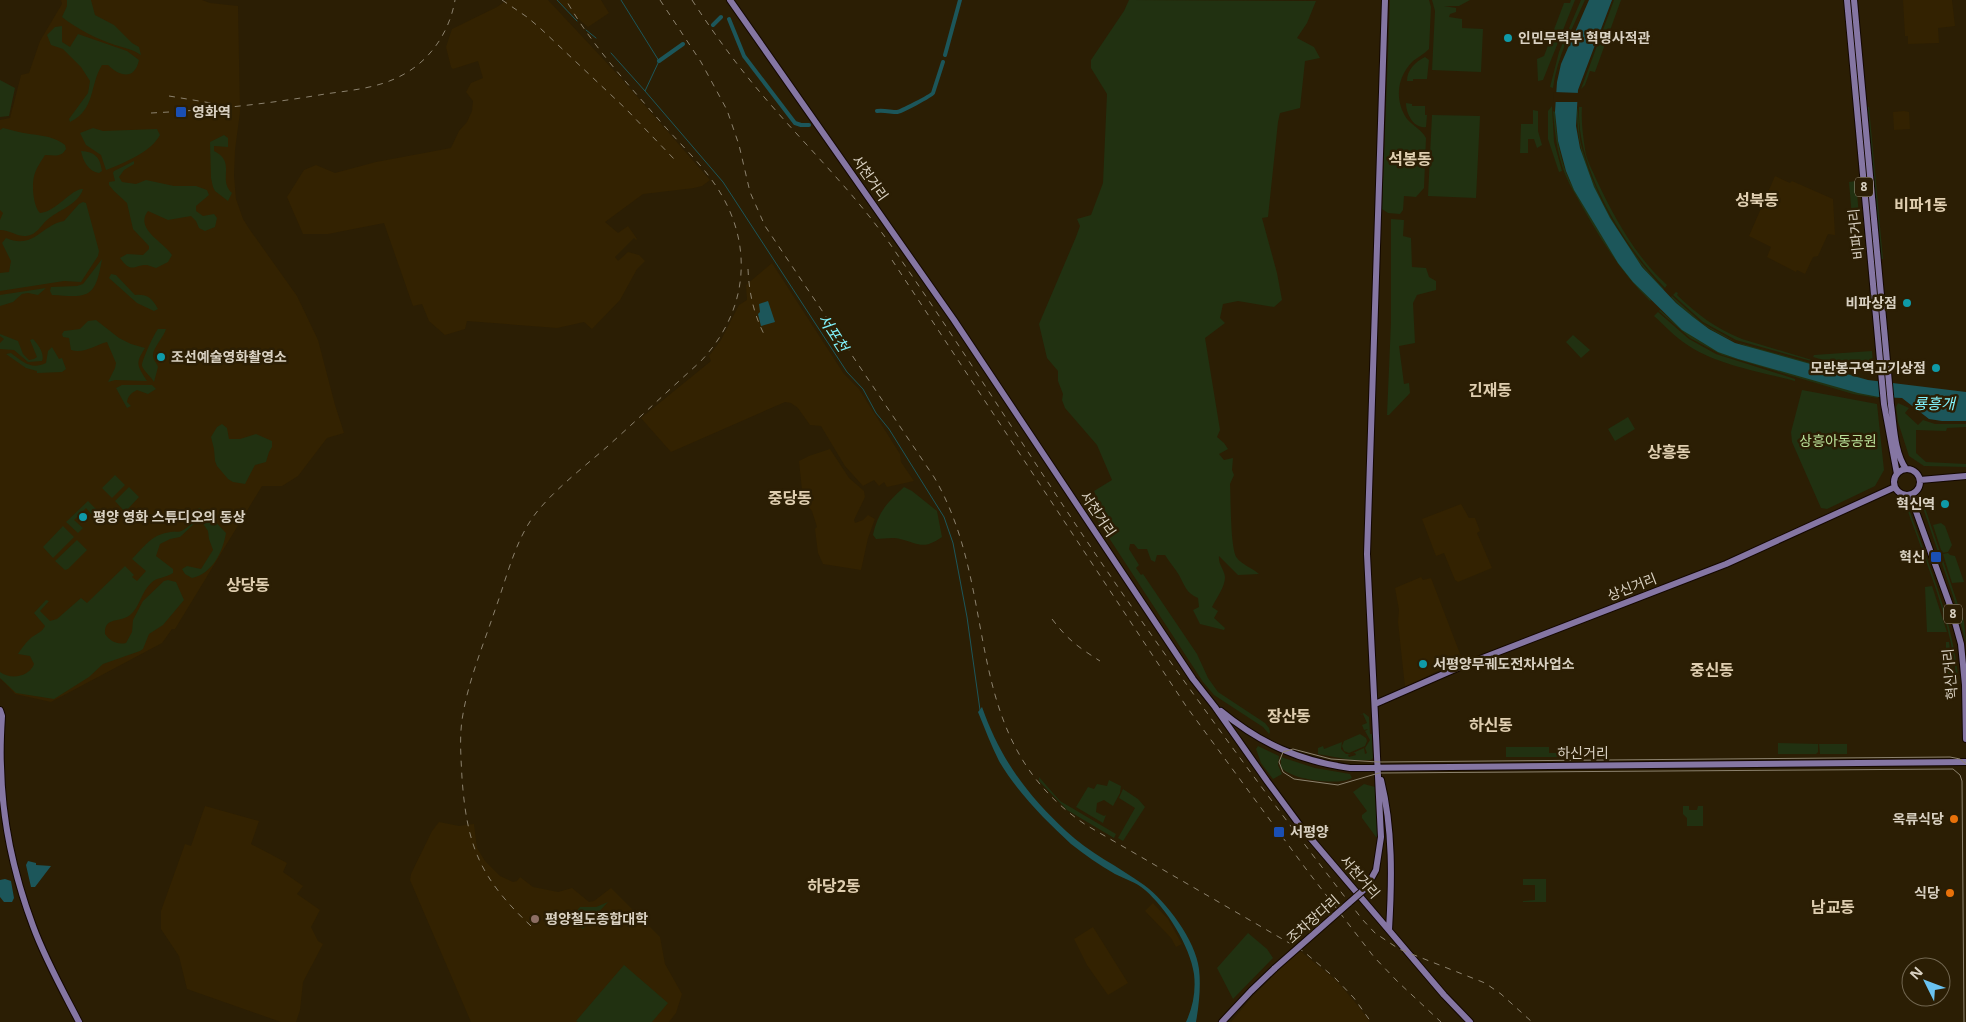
<svg xmlns="http://www.w3.org/2000/svg" width="1966" height="1022" viewBox="0 0 1966 1022" font-family="'Noto Sans','Noto Sans KR',sans-serif">
<style>
.built{fill:#332201}
.green{fill:#213111}
.water{fill:#1c565a}
.pier{fill:#2b1e04}
.lines{fill:none;stroke-linecap:round;stroke-linejoin:round}
.stream{stroke:#1c565a;stroke-width:1}
.canal{stroke:#1c565a;stroke-width:4}
.major-casing{stroke:#130700;stroke-width:8}
.major{stroke:#8576a3;stroke-width:6}
.tram{stroke:#8c826e;stroke-width:1}
.rail{stroke:#8c826e;stroke-width:1;stroke-dasharray:6 6;stroke-linecap:butt}
.major-bridge-casing{stroke:#130700;stroke-width:8;stroke-linecap:butt}
.major-bridge{stroke:#8576a3;stroke-width:6}
.culture-dot{fill:#0f9aa8;stroke:#2b1e04;stroke-width:2}
.transit-dot{fill:#1a4fb4;stroke:#2b1e04;stroke-width:2}
.food-dot{fill:#e8710a;stroke:#2b1e04;stroke-width:2}
.education-dot{fill:#8d6e63;stroke:#2b1e04;stroke-width:2}
.labels{text-anchor:middle;stroke-width:5;stroke-linejoin:round;paint-order:stroke}
.shield{fill:#2b1e04;stroke:#a59b89;stroke-width:1}
.shield-label{font-size:12px;font-weight:bold;fill:#d9d1c2}
.poi-label{font-size:14px;font-weight:bold;fill:#d9d1c2;stroke:#2b1e04;text-anchor:start}
.street-label{font-size:14px;fill:#d9d1c2;stroke:#2b1e04}
.park-label{font-size:14px;fill:#b9e098;stroke:#2b1e04}
.water-label{font-size:15px;font-style:italic;fill:#81f2fb;stroke:#2b1e04}
.quarter-label{font-size:16px;font-weight:bold;fill:#dfceb0;stroke:#2b1e04}
</style>
<rect width="100%" height="100%" fill="#2b1e04"/>
<path class="built" d="M61,0H202L210,3L238,6L240,112L235,150L234,176L236,199L243,219L250,230L297,296L318,340L335,405L344,433L327,438L298,476L282,486H262L175,629H172L162,643L51,702L15,694L0,678V120L10,118L21,75L29,73L40,41L62,4Z
M507,0H548L620,77L710,180L702,186L694,188L643,194L605,222L618,233L628,226L637,239L636,240L634,238L615,257L618,261L628,252L639,255L645,261L637,269L620,300L592,329L584,322L557,328L467,321L465,329L445,335L429,321L422,304L413,306L384,223L328,234H303L287,197L304,170L316,165L335,173L376,162L451,148L459,131L467,122L472,111L473,101L466,92L471,83L483,78L478,61L453,69L451,67L446,47L452,29L497,7Z
M556,0H601L609,13L588,27Z
M1903,0H1952L1955,26L1938,28L1939,43L1908,44V36H1905Z
M1904,111L1909,112L1910,129L1894,130L1893,112Z
M1775,176L1790,183L1792,181L1833,199L1835,235L1828,234L1818,256L1813,257L1805,274L1797,270L1796,272L1767,257L1771,247L1749,236Z
M772,263L844,374L859,389L900,454L901,462L914,481L887,487L884,482L879,486L874,480L863,486L845,466L821,426L810,425L798,408L791,403L785,402L671,452L641,418L711,361L709,356L721,340L739,305L747,300L746,285Z
M830,449L849,478L864,491L865,497L854,520L855,523L863,520L868,515L875,519L868,538L861,570L823,564L818,553L815,529L817,527L812,511L803,500L799,461L809,456Z
M1461,504L1469,518H1475L1480,531L1477,533L1492,568L1458,582L1455,580L1444,553L1436,556L1422,519Z
M1421,577L1423,580L1431,578L1462,659L1405,687L1398,622L1399,610L1395,588Z
M205,806L259,821L251,844L287,863L283,872L303,886L297,894L320,910L311,927L318,941L323,944L303,982L300,1010L296,1022H281L187,989L179,956L161,929V911L185,844L191,846Z
M439,822L459,826L474,824L477,848L485,861L500,876L513,882L517,881L520,877L533,887L558,892L572,888L589,902L594,901L611,888L660,937L665,964L682,994L676,1013L669,1022H471L410,880L411,874L432,831Z
M1153,903L1168,919L1182,944L1176,947L1171,938L1145,911Z
M1093,927L1128,983L1108,995L1087,965L1074,939Z
M1299,950L1336,980L1360,1008L1370,1022H1231L1252,997Z"/>
<path class="green" d="M67,0H91L95,15L114,25L132,43L139,47L141,55C132,49 125,48 115,45C97,39 77,29 62,17L67,6Z
M1129,0L1316,1L1307,23L1297,38L1314,47L1320,58L1305,61L1300,108L1280,113L1278,122L1268,217L1262,218L1277,273L1282,300L1274,307L1238,301L1223,304L1220,318L1225,323L1205,338L1220,430L1217,437L1224,443L1228,449L1219,454L1224,460L1233,458L1232,470L1234,475L1230,484C1231,498 1230,549 1237,558C1242,565 1253,568 1259,574L1238,575L1219,556C1218,564 1224,569 1225,577C1225,587 1217,597 1212,607L1218,611L1214,618L1225,628L1224,630L1200,624L1193,610L1199,607L1198,598C1186,593 1185,586 1179,575C1175,568 1169,562 1165,555H1157L1155,562L1151,560L1147,549H1138L1134,544H1130L1129,549L1139,565L1136,568L1141,575L1143,574L1197,654L1208,678L1218,692L1265,723L1269,728L1270,732L1269,734L1263,727L1214,695L1203,682L1096,518L1099,503L1094,491L1112,480L1097,445L1065,408L1062,400L1063,394L1058,381V371L1047,358L1039,324L1076,237L1080,226L1077,219L1091,215L1103,183L1107,94L1091,68V60L1124,11Z
M1390,0H1429L1431,7L1429,49C1424,54 1418,57 1413,61C1397,77 1394,100 1407,119C1413,126 1422,130 1426,138L1424,188L1416,197L1404,196L1403,210L1400,214L1388,213L1382,209Z
M1432,0H1470L1459,6H1444L1456,8V12L1450,14L1449,17L1462,19V28L1483,29L1481,72L1432,70L1435,11Z
M1571,0H1575L1543,80L1538,81L1537,59L1544,56L1564,3H1570Z
M1581,0H1585C1572,29 1557,57 1553,88L1550,87L1559,52Z
M1614,0H1621L1595,72L1590,71L1585,85L1581,89Z
M62,26V42L70,47L78,34L127,51L139,60C135,80 120,77 108,65H102C89,86 96,109 70,122L69,119L88,93L90,81L81,67L63,49L51,45L47,35L55,27Z
M1425,57L1429,60L1427,79H1413V81H1407C1407,70 1415,62 1425,57Z
M0,80L15,88L9,116L0,117Z
M1406,103L1412,104V106H1425V115H1427L1426,127C1414,129 1406,114 1406,103Z
M1552,106L1554,142L1562,171L1559,172L1548,139V111Z
M1577,107C1580,119 1578,135 1582,148C1596,200 1627,250 1664,289L1663,290C1618,242 1575,176 1577,107Z
M1579,107H1582C1581,121 1583,136 1585,149C1586,160 1593,171 1597,181C1615,219 1636,257 1667,285L1665,288C1623,245 1576,168 1579,107Z
M1867,107H1869L1883,259H1881Z
M1533,110L1538,111V131L1542,145L1537,148L1534,139H1528V153H1520L1521,124H1533Z
M1553,111L1555,112C1556,133 1559,153 1566,172C1572,188 1582,202 1590,216C1608,247 1626,275 1651,300L1650,301C1616,268 1593,226 1570,185C1558,162 1555,137 1553,111Z
M1432,115L1480,116L1476,198L1428,196Z
M3,128C9,129 13,131 19,132C36,136 51,134 65,145L66,149C61,158 54,155 45,155C42,160 37,167 35,173C31,183 33,206 40,213C56,212 72,188 83,189C78,205 58,210 47,220C40,226 37,235 26,236C18,237 10,230 0,230V220L3,213L0,210V130Z
M93,128L103,131L157,129L160,135C151,152 124,163 106,170L101,155L86,145L80,133Z
M224,135L228,138V147L214,146V151C237,162 217,180 232,193L228,201L215,191L213,187L211,178L210,142Z
M81,151C95,152 100,157 102,171L99,173C88,171 83,161 81,151Z
M134,161V164L124,170L119,177L122,182L136,184L146,180L174,186H196L207,190L209,195L196,206V211L203,216L214,214L217,218L215,227L205,231L199,228L196,221L191,216L168,220L148,211C134,229 164,242 172,255L168,262L156,268C153,267 150,266 147,265C135,264 132,275 120,258L127,254L143,255L149,249V246L133,229L127,203L114,191L109,185V182L115,181L113,173L114,171Z
M1856,181L1859,216L1852,217L1849,182Z
M83,202L86,203L99,251L98,256L81,282L64,281L0,291V273L9,272L11,261L2,243L6,238C34,250 41,225 64,221L79,204Z
M1391,219L1404,220L1403,236L1411,238L1412,267L1426,268L1429,277L1436,281V290L1417,295L1413,303L1415,343L1399,346L1404,384L1409,383L1410,393L1389,415H1387L1391,322Z
M102,259C95,300 88,297 52,295L50,291L51,287L77,286L83,284Z
M111,274L116,275L135,295C147,294 152,298 158,309L154,311L137,303L109,278Z
M46,288L38,295L28,293L22,294L13,302L0,306V295Z
M1676,292L1678,293L1677,295C1698,315 1715,328 1742,339L1868,377L1736,340L1703,322L1673,295Z
M1672,296L1702,323L1736,342L1867,379C1799,362 1720,351 1671,297Z
M1660,310C1684,332 1707,348 1738,359L1878,396V398L1853,394L1722,355L1690,338L1659,311Z
M1658,312L1689,339L1716,354L1795,379V381C1761,372 1718,365 1689,346C1676,338 1665,326 1654,316Z
M96,320L119,338L131,344L145,348C135,364 137,365 147,381L115,380L108,382L115,368L116,363L107,342C95,345 84,354 71,350L69,338L63,337L62,334L64,331L80,329L88,321Z
M158,329H166C164,337 152,349 153,356C153,360 157,363 158,367L154,382C151,377 144,371 142,366C141,362 155,332 158,329Z
M0,334L18,341L23,354L29,360L34,359L37,357L30,340L33,339C38,344 45,354 42,361L28,362L14,350L0,349V343L4,339L0,336Z
M1573,335L1590,350L1581,358L1566,342Z
M52,347L59,359L62,358L66,369L62,372L37,373V371L26,368L6,354L11,353C23,362 31,370 46,363L48,351Z
M1872,351L1874,374L1813,357L1814,355Z
M122,385H152L156,389L148,394L137,390C131,393 128,396 127,402L131,406L127,408L116,388Z
M1802,390L1877,404L1884,470L1875,486L1827,509L1821,508L1792,442L1791,432Z
M1898,403L1909,408L1905,413L1918,425L1923,420L1935,424H1966V427L1947,428L1946,431L1916,430V453L1926,462L1966,464V467L1924,466L1909,456L1898,422L1896,407Z
M1628,417L1635,429L1615,441L1608,429Z
M222,424L227,428L229,439H240L256,434L272,441V447L269,452L266,462L255,465L245,484L233,482L228,479L217,466L215,461L214,449L211,437L217,427Z
M115,475L125,485L112,498L102,488Z
M129,487L139,497L125,512L115,501Z
M904,487L912,491L937,511L942,537C923,550 920,544 900,539C893,537 883,539 876,539L873,535C878,512 887,503 904,487Z
M88,501L99,512L94,517L86,508L74,520L83,528L78,533L66,522Z
M1921,502H1923L1964,622L1966,643L1953,596Z
M1906,506H1908C1928,564 1954,622 1959,684H1957C1952,622 1927,565 1906,506Z
M199,508L206,512L226,533C223,552 212,574 192,578L185,574L182,569L187,566L201,569L213,550L209,539L208,531L200,519L197,511Z
M194,521L195,523L180,537L170,539L160,544L156,556L173,569V573C166,578 157,577 151,583C141,592 140,607 130,615C121,623 104,616 105,634C110,641 117,645 126,643L132,632L133,620L143,601L164,581L168,580L176,582L184,600L163,625L149,634L143,649L140,651L103,664L89,677L54,699L16,693L0,678V672C11,680 29,677 34,664L30,656L18,654C21,649 27,641 32,637C38,633 42,632 45,626L34,613L46,600L49,601L40,611L50,621L57,619L81,598L87,603L125,566L134,575L132,577L137,581L146,571L132,559C141,550 149,538 162,534C181,528 177,538 194,521Z
M1941,523L1945,526L1952,545L1948,552L1942,553L1933,525Z
M63,526L74,537L53,558L43,547Z
M77,540L87,550L68,569L65,570L55,561Z
M1948,553L1950,555L1955,556L1964,582L1952,583L1943,554Z
M1932,586L1947,632H1927L1925,587Z
M1946,642H1949L1955,685L1946,686Z
M1364,713L1369,717L1370,734H1372L1373,758L1371,760H1351L1318,754V748L1323,746L1324,749L1342,742L1341,749L1346,754H1351L1348,755L1349,757L1356,755L1355,753H1353L1364,748L1365,754L1367,753L1365,748L1370,740L1365,731L1368,729L1364,730L1362,725L1367,723L1363,714L1358,716Z
M1360,734L1366,738L1367,741L1365,746L1349,753L1344,751L1342,746L1344,741Z
M1778,743L1818,744V752L1816,754H1778Z
M1819,744H1847V754H1820Z
M1258,746L1279,756L1278,765L1282,774L1273,779L1261,763L1256,749Z
M1506,747H1549V753H1567V757H1506Z
M1281,757L1315,768L1350,774L1352,778C1339,786 1290,780 1281,767Z
M1039,777L1060,801L1116,834L1114,838L1067,810L1039,781Z
M1109,780L1121,786L1120,793L1113,806L1104,800L1097,803L1096,812L1104,816L1106,815L1103,823L1076,807L1088,787L1094,789L1097,784L1107,786Z
M1364,784L1375,787L1379,837H1376L1362,818V815L1367,811L1353,792Z
M1123,789L1138,799L1145,807L1123,841L1118,838L1135,808L1119,798Z
M1683,806H1689V810H1697L1698,806H1703V826H1687V818L1683,814Z
M1523,879H1546V902H1523V901L1535,900V885H1523Z
M608,902L583,929L571,918L580,907H596Z
M1248,933L1267,949L1273,958L1233,999L1217,968Z
M624,965L668,1003L652,1022H578L576,1021Z"/>
<path class="water" d="M1589,0H1612L1578,90L1576,126L1580,148L1594,187L1610,218L1642,267L1676,303L1693,317L1709,329L1735,343L1868,380L1966,392V421H1942L1929,419L1902,398L1879,397L1858,393L1738,359L1718,352L1682,330L1633,282L1618,263L1574,190L1566,171L1558,141L1555,112L1557,82L1561,64Z
M768,301L775,322L761,326L758,314L760,312L759,304Z
M982,707C1000,758 1026,794 1066,831C1089,853 1118,866 1144,885C1166,901 1196,941 1199,969C1201,986 1199,1005 1196,1022H1186C1193,1007 1196,991 1194,974C1190,946 1166,908 1145,890C1136,882 1125,879 1115,874C1099,865 1085,855 1071,844C1045,820 1017,792 999,761C991,745 985,729 978,712Z
M28,861L36,863V865L51,866L35,887H31L26,865Z
M5,879L11,881L14,898L12,902H4L0,897V880Z"/>
<path class="pier" d="M1554,92L1580,93V102H1553Z"/>
<g class="lines">
<path class="stream" d="M557,0L577,21
M621,0L659,61L645,91L723,182L847,372L863,389L876,413L889,429L944,517L953,543L967,617L980,710
M586,30L596,38
M611,53L645,91"/>
<path class="canal" d="M729,19L744,56L795,123L801,125H809
M713,25L721,17
M945,55L960,0
M659,61L683,44
M877,111C884,110 891,112 897,112C900,112 931,96 933,93L943,62"/>
<g class="major-casing">
<path id="major" d="M730,0L954,320L1193,679L1215,707L1267,781L1301,827L1444,995L1470,1022
M1847,0L1884,404L1897,474
M1854,0L1891,405C1894,425 1894,452 1906,469
M1894 482a13 13 0 1 1 26 0a13 13 0 1 1-26 0Z
M1920,480L1966,476
M1910,495L1951,608L1961,644L1965,685L1966,739
M1375,704L1462,666L1726,564L1895,487
M0,710L2,716C1,732 0,749 1,766C2,819 14,875 33,926C45,959 63,991 79,1022
M1221,711C1261,744 1300,761 1350,768L1966,762
M1381,780C1393,829 1392,880 1389,930
M1366,888L1376,870L1381,837L1367,554L1385,0
M1222,1022L1251,991L1275,968"/>
</g>
<use href="#major" class="major"/>
<path class="tram" d="M1964,1022L1962,781L1960,775L1953,769L1379,773L1338,785L1294,779L1283,772L1279,762L1283,752L1293,749L1331,759L1378,762L1950,757L1960,759L1966,764"/>
<path class="rail" d="M502,0L527,17L540,28L626,109L675,160
M660,0L701,62L727,110L739,145L750,192L765,226L934,477C1003,595 956,738 1086,825L1303,951L1335,978L1354,998L1371,1022
M692,0C716,37 742,72 771,105C811,151 855,194 890,244C969,357 1040,474 1118,587C1196,700 1278,811 1362,919L1375,933L1399,949L1485,983L1501,994L1532,1022
M169,96L217,104
M151,113C210,110 268,104 325,94C353,90 381,88 406,73C432,58 450,30 455,0
M892,260L1186,706L1306,869L1374,957L1398,982L1441,1022
M748,269C749,293 754,316 766,338
M1052,619C1068,640 1078,647 1100,661
M531,926C480,878 467,847 462,778C461,757 459,735 463,714C469,679 484,643 495,610C507,577 515,540 536,513C556,488 584,467 608,446C639,418 669,390 700,362C747,313 755,247 718,189C702,164 678,142 659,120C626,82 591,44 566,0"/>
<g class="major-bridge-casing">
<path id="major-bridge" d="M1275,968L1366,888"/>
</g>
<use href="#major-bridge" class="major-bridge"/>
</g>
<g class="culture-dot">
<circle cx="1508" cy="38" r="5"/>
<circle cx="1907" cy="303" r="5"/>
<circle cx="161" cy="357" r="5"/>
<circle cx="1936" cy="368" r="5"/>
<circle cx="1945" cy="504" r="5"/>
<circle cx="83" cy="517" r="5"/>
<circle cx="1423" cy="664" r="5"/>
</g>
<g class="transit-dot">
<rect x="175" y="106" width="12" height="12" rx="2.5"/>
<rect x="1930" y="551" width="12" height="12" rx="2.5"/>
<rect x="1273" y="826" width="12" height="12" rx="2.5"/>
</g>
<g class="food-dot">
<circle cx="1954" cy="819" r="5"/>
<circle cx="1950" cy="893" r="5"/>
</g>
<circle class="education-dot" cx="535" cy="919" r="5"/>
<g class="labels">
<g class="shield">
<rect x="1855" y="177.5" width="18" height="19" rx="4"/>
<rect x="1944" y="604.5" width="18" height="19" rx="4"/>
</g>
<g class="shield-label">
<text x="1864" y="191">8</text>
<text x="1953" y="618">8</text>
</g>
<g class="poi-label">
<text x="1518" y="43">인민무력부 혁명사적관</text>
<text x="192" y="117">영화역</text>
<text x="1897" y="308" text-anchor="end">비파상점</text>
<text x="171" y="362">조선예술영화촬영소</text>
<text x="1926" y="373" text-anchor="end">모란봉구역고기상점</text>
<text x="1935" y="509" text-anchor="end">혁신역</text>
<text x="93" y="522">평양 영화 스튜디오의 동상</text>
<text x="1925" y="562" text-anchor="end">혁신</text>
<text x="1433" y="669">서평양무궤도전차사업소</text>
<text x="1944" y="824" text-anchor="end">옥류식당</text>
<text x="1290" y="837">서평양</text>
<text x="1940" y="898" text-anchor="end">식당</text>
<text x="545" y="924">평양철도종합대학</text>
</g>
<g class="street-label">
<text transform="translate(870 178) rotate(55)" y="5">서천거리</text>
<text transform="translate(1856 234) rotate(-96)" y="5">비파거리</text>
<text transform="translate(1098 514) rotate(56)" y="5">서천거리</text>
<text transform="translate(1632 587) rotate(-21)" y="5">상신거리</text>
<text transform="translate(1950 674) rotate(-95)" y="5">혁신거리</text>
<text x="1583" y="758">하신거리</text>
<text transform="translate(1360 877) rotate(49)" y="5">서천거리</text>
<text transform="translate(1313 919) rotate(-41)" y="5">조차장다리</text>
</g>
<g class="park-label">
<text x="1838" y="446">상흥아동공원</text>
</g>
<g class="water-label">
<text transform="translate(833 333) rotate(57)" y="5">서포천</text>
<text x="1934" y="409">룡흥개</text>
</g>
<g class="quarter-label">
<text x="1410" y="165">석봉동</text>
<text x="1757" y="206">성북동</text>
<text x="1921" y="211">비파1동</text>
<text x="1490" y="396">긴재동</text>
<text x="1669" y="458">상흥동</text>
<text x="790" y="504">중당동</text>
<text x="248" y="591">상당동</text>
<text x="1712" y="676">중신동</text>
<text x="1289" y="722">장산동</text>
<text x="1491" y="731">하신동</text>
<text x="834" y="892">하당2동</text>
<text x="1833" y="913">남교동</text>
</g>
</g>
<g transform="translate(1926 982) rotate(312)"><circle r="24" fill="#2b1e04" stroke="#716650"/>
<path d="M0-4L9 19L0 12L-9 19Z" fill="#6ac3f1"/>
<text y="-8" font-size="14" font-weight="bold" text-anchor="middle" fill="#d9d1c2">N</text>
</g>
</svg>
